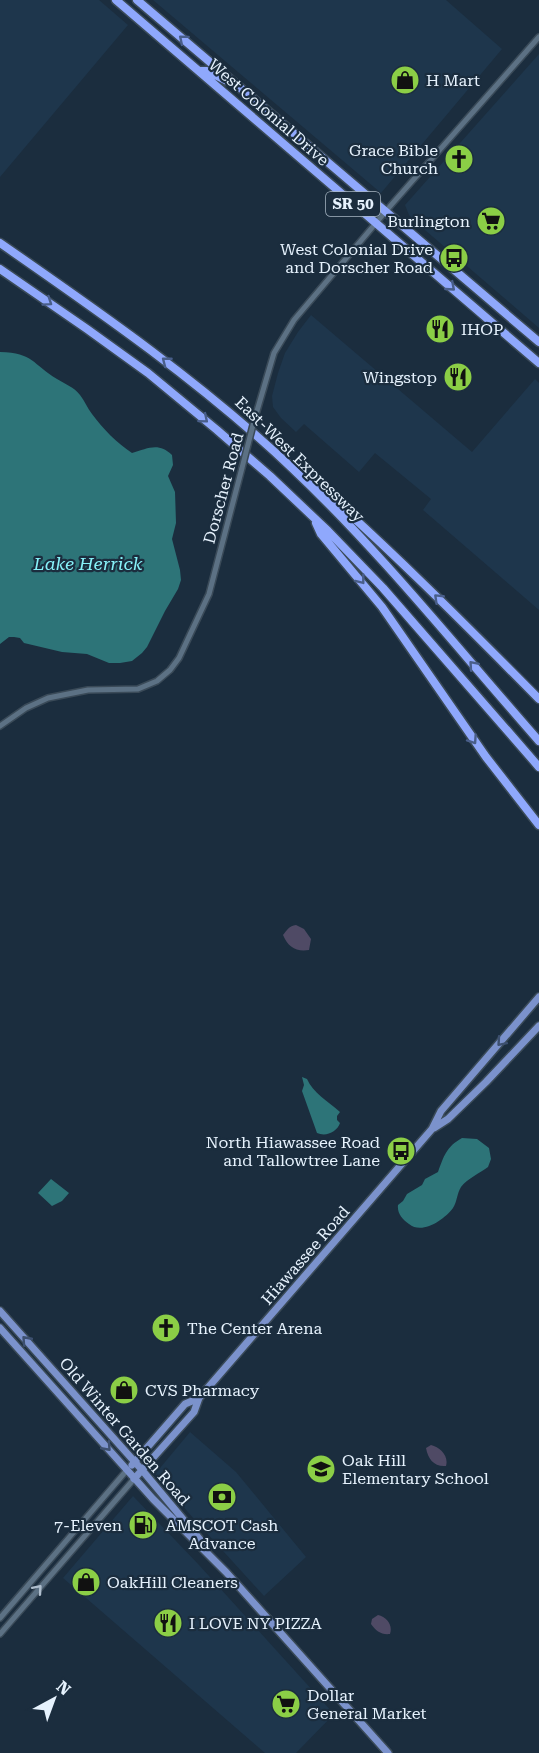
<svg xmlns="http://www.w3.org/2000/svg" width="539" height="1753" viewBox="0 0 539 1753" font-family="'Roboto Serif',serif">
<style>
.built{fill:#1e364c}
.green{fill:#4f4a65}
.water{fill:#2d7478}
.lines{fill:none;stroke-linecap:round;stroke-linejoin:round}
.minor-casing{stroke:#3a4a58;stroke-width:8}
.major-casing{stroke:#3a4a58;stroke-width:10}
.highway-casing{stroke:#3a4a58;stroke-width:11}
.minor{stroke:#5c7184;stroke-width:5}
.major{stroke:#7b92cc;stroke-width:7}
.highway{stroke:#8fa8fc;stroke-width:8}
.minor-bridge-casing{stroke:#3a4a58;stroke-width:8;stroke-linecap:butt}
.minor-bridge{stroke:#5c7184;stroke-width:5}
.oneway{stroke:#495e8a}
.oneway2{stroke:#3d5070}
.oneway3{stroke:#afbecd}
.labels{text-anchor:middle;stroke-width:4.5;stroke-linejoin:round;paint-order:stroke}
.shield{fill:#1b2d3e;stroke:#a9b7c4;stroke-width:1.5}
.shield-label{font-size:15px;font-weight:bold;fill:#e6f2fd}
.poi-label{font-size:16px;fill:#e6f2fd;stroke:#1b2d3e;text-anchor:start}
.street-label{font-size:16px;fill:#e6f2fd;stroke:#1b2d3e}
.water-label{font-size:18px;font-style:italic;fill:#87f2f9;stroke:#1b2d3e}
</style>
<rect width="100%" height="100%" fill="#1b2d3e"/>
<path class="built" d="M0,0H99L128,25L0,177Z
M153,0H446L502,49L381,193Z
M539,54V328L418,224L409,215L405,205Z
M311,315L472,452L535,379L539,383V610L423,510L431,499L375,453L359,472L304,424L296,432L281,418L273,407L272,396L278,373L285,353L298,332Z
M190,1432L236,1472L306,1557L264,1596L194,1519L155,1474Z
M133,1496L199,1565L334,1714L296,1753H265L63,1578Z"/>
<path class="green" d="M296,925L304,929L311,939L309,950C296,952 288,947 283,935C287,930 289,926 296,925Z
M431,1445C440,1447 449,1456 446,1466C434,1467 428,1459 426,1448Z
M378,1615C387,1617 393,1625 390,1634C381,1635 376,1631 371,1624L372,1619Z"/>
<path class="water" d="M0,352C34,353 32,364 57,379C65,384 74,387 80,395C85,401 87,408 92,414C103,429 117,443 132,453C148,448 159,442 172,455L173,465L168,476L175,492L176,523L172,539L180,570L181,580L178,589L165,611L147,647L142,653L132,661L120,663H109L87,654L62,652L24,643L20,638L14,637H9L0,644Z
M302,1077L307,1079C313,1093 328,1101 340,1112L337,1116V1120L340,1123C337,1132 326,1137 317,1133L302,1091L304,1085Z
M462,1138L477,1139L489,1148L491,1159L488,1167C480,1173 467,1179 461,1187C457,1193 457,1202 453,1208C444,1220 422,1235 409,1224C402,1219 397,1213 398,1205L403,1201L407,1194L422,1185L425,1179L438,1172C444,1156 446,1147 462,1138Z
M51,1179L69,1193L62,1201L52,1206L38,1193Z"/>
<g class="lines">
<g class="minor-casing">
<path id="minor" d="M254,421L274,353L294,320L392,204L539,37
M0,726L26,708L48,698L88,690L138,689L157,681L170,670L179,658L209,594L242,468
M0,1618L127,1470
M0,1634L134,1479"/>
</g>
<g class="major-casing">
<path id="major" d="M434,1128L448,1119L486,1082L539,1026
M0,1311L142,1470L207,1548
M0,1328L153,1499L226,1572L388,1753
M132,1465L185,1404L199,1398
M134,1479L194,1412L199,1398L432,1129L441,1111L539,997"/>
</g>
<g class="highway-casing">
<path id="highway" d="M116,0L539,363
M137,0L539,342
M199,71H207L227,81
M0,243C101,313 202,383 292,468C381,552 458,649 539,741
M0,269L87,329L148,373L217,430L270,476L328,531L383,588L539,767
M305,474C386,545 463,622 539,699
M316,523L321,534L382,607L486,757L539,825"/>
</g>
<use href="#minor" class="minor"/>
<use href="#major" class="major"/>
<use href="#highway" class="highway"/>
<g class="minor-bridge-casing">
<path id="minor-bridge" d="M242,468L254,421"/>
</g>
<use href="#minor-bridge" class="minor-bridge"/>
</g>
<defs><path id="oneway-chevron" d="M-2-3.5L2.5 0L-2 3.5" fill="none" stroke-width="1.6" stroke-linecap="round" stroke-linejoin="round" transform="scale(1.5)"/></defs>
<g class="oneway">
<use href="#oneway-chevron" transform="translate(183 39) rotate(-140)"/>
<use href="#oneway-chevron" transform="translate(451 287) rotate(41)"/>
<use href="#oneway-chevron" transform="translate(48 302) rotate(34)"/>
<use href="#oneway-chevron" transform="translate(166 361) rotate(-142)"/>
<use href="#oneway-chevron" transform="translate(204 419) rotate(40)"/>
<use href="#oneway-chevron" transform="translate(361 580) rotate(52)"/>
<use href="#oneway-chevron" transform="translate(438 598) rotate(-136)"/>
<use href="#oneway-chevron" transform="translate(473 665) rotate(-131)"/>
<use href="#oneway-chevron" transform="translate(473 740) rotate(56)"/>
</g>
<g class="oneway2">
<use href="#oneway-chevron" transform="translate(501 1042) rotate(131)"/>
<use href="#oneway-chevron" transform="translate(26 1340) rotate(-132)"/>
<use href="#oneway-chevron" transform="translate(107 1447) rotate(48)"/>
</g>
<use class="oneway3" href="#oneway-chevron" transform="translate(38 1589) rotate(-49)"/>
<defs>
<g id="shop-disc" transform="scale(1.5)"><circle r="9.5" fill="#8bce46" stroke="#1b2d3e"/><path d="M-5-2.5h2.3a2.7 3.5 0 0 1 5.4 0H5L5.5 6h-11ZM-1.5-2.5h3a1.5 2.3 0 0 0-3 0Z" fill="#111"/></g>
<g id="church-disc" transform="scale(1.5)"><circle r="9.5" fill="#8bce46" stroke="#1b2d3e"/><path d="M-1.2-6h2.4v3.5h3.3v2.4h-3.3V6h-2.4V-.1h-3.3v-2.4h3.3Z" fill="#111"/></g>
<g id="supermarket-disc" transform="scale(1.5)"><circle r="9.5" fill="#8bce46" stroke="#1b2d3e"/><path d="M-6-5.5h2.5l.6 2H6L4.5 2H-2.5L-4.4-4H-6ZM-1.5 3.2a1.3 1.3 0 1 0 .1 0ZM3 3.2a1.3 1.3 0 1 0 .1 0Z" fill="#111"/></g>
<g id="bus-disc" transform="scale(1.5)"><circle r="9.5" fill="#8bce46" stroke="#1b2d3e"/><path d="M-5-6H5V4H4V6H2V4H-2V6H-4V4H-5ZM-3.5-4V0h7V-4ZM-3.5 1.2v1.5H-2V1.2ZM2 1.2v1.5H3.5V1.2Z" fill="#111"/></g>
<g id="restaurant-disc" transform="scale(1.5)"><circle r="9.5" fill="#8bce46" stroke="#1b2d3e"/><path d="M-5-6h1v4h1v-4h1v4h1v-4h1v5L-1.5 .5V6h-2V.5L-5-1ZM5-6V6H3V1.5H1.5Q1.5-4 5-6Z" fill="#111"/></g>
<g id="school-disc" transform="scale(1.5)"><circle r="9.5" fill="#8bce46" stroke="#1b2d3e"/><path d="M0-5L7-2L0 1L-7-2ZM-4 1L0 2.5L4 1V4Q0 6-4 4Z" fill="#111"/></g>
<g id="bank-disc" transform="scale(1.5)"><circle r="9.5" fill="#8bce46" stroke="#1b2d3e"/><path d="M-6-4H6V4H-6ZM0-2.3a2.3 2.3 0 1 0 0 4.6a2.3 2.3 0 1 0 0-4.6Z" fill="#111"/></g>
<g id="fuel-disc" transform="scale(1.5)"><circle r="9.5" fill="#8bce46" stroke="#1b2d3e"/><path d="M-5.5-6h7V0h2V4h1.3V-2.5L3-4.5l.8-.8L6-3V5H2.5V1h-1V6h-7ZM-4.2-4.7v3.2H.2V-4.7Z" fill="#111"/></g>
</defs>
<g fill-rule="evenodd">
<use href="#shop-disc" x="405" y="80"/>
<use href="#church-disc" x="459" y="159"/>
<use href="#supermarket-disc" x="491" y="221"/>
<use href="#bus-disc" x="454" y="258"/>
<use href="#restaurant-disc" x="440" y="329"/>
<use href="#restaurant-disc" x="458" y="377"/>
<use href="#bus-disc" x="401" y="1151"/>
<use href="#church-disc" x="166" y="1328"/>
<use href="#shop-disc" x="124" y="1390"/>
<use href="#school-disc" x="321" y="1469"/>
<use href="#bank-disc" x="222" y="1497"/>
<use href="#fuel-disc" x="143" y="1525"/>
<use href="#shop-disc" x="86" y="1582"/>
<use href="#restaurant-disc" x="168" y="1623"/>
<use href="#supermarket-disc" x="286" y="1704"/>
</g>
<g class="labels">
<rect class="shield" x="326" y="192" width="54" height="24" rx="4.5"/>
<g class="shield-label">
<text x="353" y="209">SR 50</text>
</g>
<g class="poi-label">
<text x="426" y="86">H Mart</text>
<text x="438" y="156" text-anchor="end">Grace Bible<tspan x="438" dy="18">Church</tspan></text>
<text x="470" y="227" text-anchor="end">Burlington</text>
<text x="433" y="255" text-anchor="end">West Colonial Drive<tspan x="433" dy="18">and Dorscher Road</tspan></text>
<text x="461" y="335">IHOP</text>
<text x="437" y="383" text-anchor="end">Wingstop</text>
<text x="380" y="1148" text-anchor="end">North Hiawassee Road<tspan x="380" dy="18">and Tallowtree Lane</tspan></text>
<text x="187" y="1334">The Center Arena</text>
<text x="145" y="1396">CVS Pharmacy</text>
<text x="342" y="1466">Oak Hill<tspan x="342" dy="18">Elementary School</tspan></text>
<text x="122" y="1531" text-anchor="end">7-Eleven</text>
<text x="222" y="1531" text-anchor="middle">AMSCOT Cash<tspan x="222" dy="18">Advance</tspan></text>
<text x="107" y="1588">OakHill Cleaners</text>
<text x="189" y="1629">I LOVE NY PIZZA</text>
<text x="307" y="1701">Dollar<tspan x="307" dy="18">General Market</tspan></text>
</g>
<g class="street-label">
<text transform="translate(269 112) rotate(41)" y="6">West Colonial Drive</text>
<text transform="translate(300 459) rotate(44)" y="6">East-West Expressway</text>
<text transform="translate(223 488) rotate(-75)" y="6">Dorscher Road</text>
<text transform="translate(305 1255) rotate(-49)" y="6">Hiawassee Road</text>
<text transform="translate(125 1431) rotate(49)" y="6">Old Winter Garden Road</text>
</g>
<g class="water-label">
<text x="88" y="570">Lake Herrick</text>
</g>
</g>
<g transform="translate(54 1699) rotate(41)" stroke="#1b2d3e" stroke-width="4.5" paint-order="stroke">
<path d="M0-4.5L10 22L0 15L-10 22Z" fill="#e6f2fd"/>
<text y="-9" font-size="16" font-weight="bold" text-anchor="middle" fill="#e6f2fd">N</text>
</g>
</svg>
